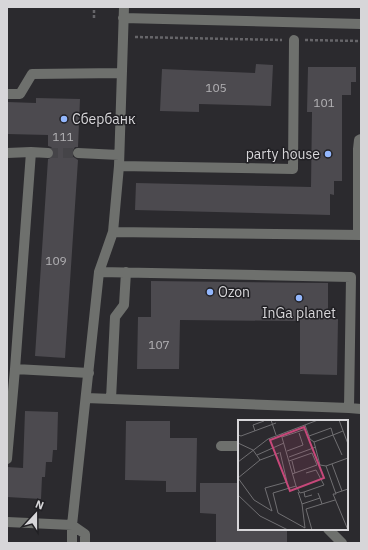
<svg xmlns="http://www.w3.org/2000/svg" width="368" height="550" viewBox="0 0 368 550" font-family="'IBM Plex Sans',sans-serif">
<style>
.building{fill:#4c4a4f}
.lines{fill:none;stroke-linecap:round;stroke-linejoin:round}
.minor-tunnel{stroke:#454448;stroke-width:10;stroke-dasharray:10 5;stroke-linecap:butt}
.path{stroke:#666569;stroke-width:2.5;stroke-dasharray:3 2;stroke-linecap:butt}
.minor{stroke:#6e706d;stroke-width:10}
.poi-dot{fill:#93b7fd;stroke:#212024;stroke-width:1.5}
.labels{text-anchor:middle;stroke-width:3;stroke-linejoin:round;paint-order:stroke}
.number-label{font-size:12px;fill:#b4b3b6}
.poi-label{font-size:14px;fill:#d7d6d9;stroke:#212024;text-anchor:start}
.inset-road{fill:none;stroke:#706f72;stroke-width:1}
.view{fill:#c7487a;fill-opacity:0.15;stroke:#c7487a;stroke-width:2}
.inset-edge{fill:none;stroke:#d7d6d9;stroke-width:2}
</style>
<rect width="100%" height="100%" fill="#2b2a2e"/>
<path class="building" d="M256,64L273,65L271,106L199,104V112L160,111L162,69L255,73Z
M308,67H356V82H351V95H342V181H334V195L330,194V215L135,210L136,183L311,187L312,112H307Z
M36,98L80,99L78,147H75L72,152V156L78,160L65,358L35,356L48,159L53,157L54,150L51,147L48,146V135L7,134V102L36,103Z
M151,281L328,283V319H338L337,375L300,374V321L180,320L179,369H137L138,317H151Z
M25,411L58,412L57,450H53L52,462H46L45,477H42L41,499L7,497V467L23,468Z
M126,421H170V438H197L196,492H166V481L125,480Z
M200,483H239V529H287V543H216V514L200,513Z"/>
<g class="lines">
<path class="minor-tunnel" d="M48,153H78"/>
<path class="path" d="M94,18V7
M135,37L282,40
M305,40L361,41"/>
<path class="minor" d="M123,18L361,24
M7,94H20L32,74L121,73
M7,153L31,152
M78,153L119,155
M119,166L293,169L294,40
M113,232L361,235
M358,235V149L359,140L361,139
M15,369L89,373
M86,398L349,408L351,277L99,272
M111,399L115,317L124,305L126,272
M349,408L361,409
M221,446H239
M7,459L15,369L31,152L48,153
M7,522L72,525L85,534V543
M328,529L342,543
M72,543V525L99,272L113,232L119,166L124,7"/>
</g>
<g class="poi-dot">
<circle cx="64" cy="119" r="4"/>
<circle cx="328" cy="154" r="4"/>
<circle cx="210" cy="292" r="4"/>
<circle cx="299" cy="298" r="4"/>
</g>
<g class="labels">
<g class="number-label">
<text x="216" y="92">105</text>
<text x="324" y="107">101</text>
<text x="63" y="141">111</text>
<text x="56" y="265">109</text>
<text x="159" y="349">107</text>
</g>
<g class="poi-label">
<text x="72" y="124">Сбербанк</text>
<text x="320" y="159" text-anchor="end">party house</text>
<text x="218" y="297">Ozon</text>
<text x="299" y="318" text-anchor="middle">InGa planet</text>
</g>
</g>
<g transform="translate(238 420)">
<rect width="110" height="110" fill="#2b2a2e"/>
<path class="inset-road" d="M33,0L38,15M101,0L110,24M67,5L72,19L76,22M17,11L15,5L26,1M43,14L58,66M0,15L3,16L38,3M71,16L93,8L95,15L105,11M44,17L68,9M0,23L15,30L22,40L41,33M49,31L65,25L61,13M19,35L46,23M104,35L95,15L76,22L82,45L88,46L98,74H95L110,110M51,37L78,27M51,41L74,33L79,45L54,54M54,41L57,53M0,42L30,19L80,0M94,44L104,71M88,46L110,38M68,53L78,50L86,65L66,72L67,77L74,75M60,72L64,84L82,78L80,73M98,73L110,69M0,75L22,96L50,110M82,78L84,84L97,80M16,80L34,91L27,68L49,62L42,32M16,80L0,58L22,40M64,84L67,108L40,93L35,73L58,66L62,73L66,72M74,110L68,89L84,84"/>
<path class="view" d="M66,7L86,58L52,71L32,20Z"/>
<rect width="110" height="110" class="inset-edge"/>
</g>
<rect width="368" height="550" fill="none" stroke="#d7d6d9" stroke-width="16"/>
<g transform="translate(36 514) rotate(21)" stroke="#212024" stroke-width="3" paint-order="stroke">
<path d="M0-3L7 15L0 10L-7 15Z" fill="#d7d6d9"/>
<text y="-6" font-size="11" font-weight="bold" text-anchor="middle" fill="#d7d6d9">N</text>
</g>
</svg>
